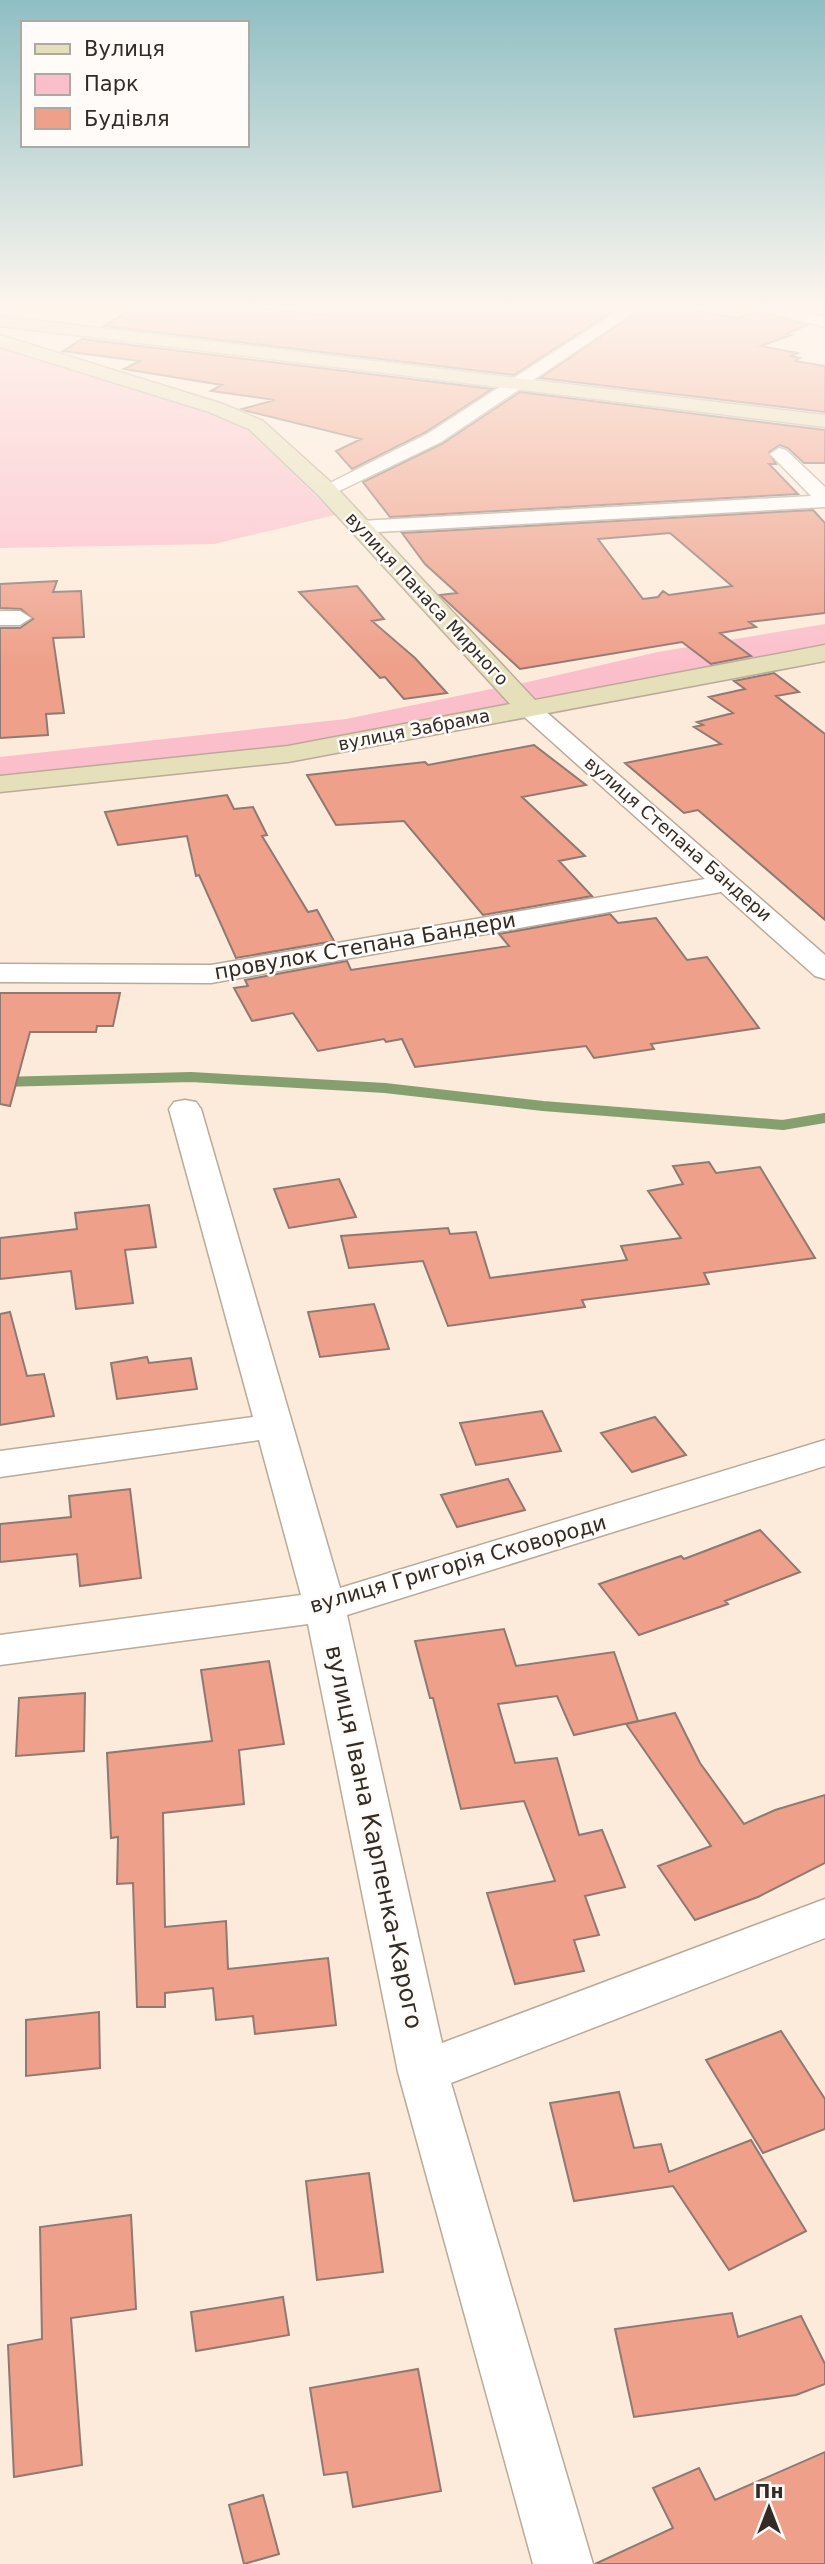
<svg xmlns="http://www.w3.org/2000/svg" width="825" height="2564" viewBox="0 0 825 2564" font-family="'DejaVu Sans',sans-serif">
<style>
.green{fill:#fbbfcc}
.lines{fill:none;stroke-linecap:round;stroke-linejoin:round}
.stream{stroke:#869f6f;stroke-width:10}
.building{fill:#eea08a;stroke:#8f7973;stroke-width:2;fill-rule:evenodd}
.street-casing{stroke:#b9aa99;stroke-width:3}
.secondary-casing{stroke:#b9aa99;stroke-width:3}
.street{fill:#fff;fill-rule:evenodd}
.secondary{fill:#e5e0ba;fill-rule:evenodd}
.labels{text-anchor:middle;stroke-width:5;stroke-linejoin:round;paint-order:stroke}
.far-street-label{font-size:18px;fill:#332c26;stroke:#fefbf8}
.street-label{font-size:21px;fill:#332c26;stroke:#fefbf8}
.near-street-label{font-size:24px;fill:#332c26;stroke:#fefbf8}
</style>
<rect width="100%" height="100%" fill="#fcebda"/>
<path class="green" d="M0,346L207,411L247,427L335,515L214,544L0,548Z
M825,624V645L533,699L519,684L658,652Z
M496,688L511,704L282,746L0,775V757L346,719Z"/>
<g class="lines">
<path class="stream" d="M0,1082L191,1077L385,1088L543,1106L783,1125L825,1118"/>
</g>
<path class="building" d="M134,308H252L326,315V308H618L514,375L104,326Z
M642,308H680L737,318L760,311L807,325L786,334L791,335L761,346L798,353L791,356L800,358L795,361L825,366V412L540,378Z
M82,339L492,389L426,432L352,469L336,451L361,439L247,411L242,409L275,400L211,391L222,385L124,369L140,361L63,351Z
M520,392L825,430V463H804L788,448L780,445L769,452L776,464H769L798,494L390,517L363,482L442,444Z
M813,510L825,523V613L749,622L756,627L720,633L751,656L711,664L682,642L520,669L440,595L457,593L425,564L402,533ZM670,533L732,586L669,595L663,591L658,597L643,599L598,539Z
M57,581L53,592L81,591L84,637L53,638L64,713L46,714L48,735L0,738V628H20L33,619L21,609L0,608V584Z
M357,586L384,619L372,621L415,658L447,693L404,699L385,677L380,678L299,592Z
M774,673L799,692L776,696L825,734V920L698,810L684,813L625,763L721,744L694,727L703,725L697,722L733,713L709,697L745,689L734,681Z
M534,745L586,785L522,797L585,856L559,861L592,896L483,915L404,821L336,825L307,775L425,762L428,765Z
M227,795L234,809L253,807L267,835L262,836L308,912L317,910L334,941L236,958L199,875L196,876L187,836L118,845L105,812Z
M610,914L618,923L656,918L687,960L707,957L759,1028L651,1044L654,1049L594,1058L586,1046L415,1067L402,1039L386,1042L384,1039L318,1051L293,1013L252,1021L234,988L248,986L245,980L347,961L351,970L509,946L499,934Z
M0,993H120L113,1026H97L96,1032H30L10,1106L0,1104Z
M709,1162L716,1173L760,1167L815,1258L704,1273L709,1284L582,1300L585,1307L448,1326L423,1261L349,1268L341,1236L448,1228L450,1234L476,1232L490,1278L627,1260L621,1246L681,1238L648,1191L683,1184L673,1166Z
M339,1179L356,1217L289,1228L274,1189Z
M149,1205L156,1247L125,1250L133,1303L76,1309L71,1271L0,1279V1238L77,1229L75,1213Z
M374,1304L389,1349L320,1357L308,1312Z
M10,1312L27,1376L44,1374L54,1416L0,1425V1314Z
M147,1357L149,1363L191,1358L197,1389L117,1399L111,1363Z
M542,1411L561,1451L476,1465L460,1423Z
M655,1417L686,1455L632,1472L601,1433Z
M508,1479L525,1510L457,1527L441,1495Z
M130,1489L141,1578L80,1586L77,1554L0,1562V1524L71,1517L69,1496Z
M760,1530L800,1572L725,1601L728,1604L639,1635L599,1584L681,1556L684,1559Z
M504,1629L516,1666L614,1652L638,1721L574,1735L557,1696L498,1704L515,1763L557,1758L579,1835L602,1830L625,1887L585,1896L599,1935L574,1940L584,1971L515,1984L487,1893L555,1881L524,1801L461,1809L433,1698H430L415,1641Z
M269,1661L284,1744L239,1750L244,1804L163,1813L165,1927L226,1921L228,1969L328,1958L336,2025L255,2034L253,2016L216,2020L213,1988L165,1993V2007H137L133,1883L117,1884L118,1837L111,1838L107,1753L212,1741L201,1670Z
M85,1693L84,1751L16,1756L19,1698Z
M675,1713L700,1763L744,1824L775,1810L825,1795V1863L758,1897L695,1920L658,1866L711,1846L626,1724Z
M99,2012L100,2068L26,2076V2020Z
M781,2031L825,2099V2129L763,2153L706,2060Z
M619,2092L634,2148L661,2144L669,2172L751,2140L806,2231L729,2270L673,2186L574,2201L550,2103Z
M369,2173L383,2272L317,2280L306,2181Z
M131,2215L136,2309L71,2318L82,2465L14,2477L8,2345L42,2339L40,2227Z
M283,2297L289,2335L196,2351L191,2312Z
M732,2313L738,2337L801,2316L825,2364V2384L796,2395L634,2417L615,2329Z
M418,2369L441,2491L353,2507L347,2472L324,2475L310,2388Z
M825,2452V2564H595L673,2528L653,2488L699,2468L715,2500Z
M263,2495L279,2554L244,2564L229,2505Z"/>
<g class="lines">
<g class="street-casing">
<path id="street" d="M622,308H640L441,442L333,494H319L316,490L427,434Z
M761,308H787L825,317V327L763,311Z
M779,448L786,450L825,487V507L360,533L350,527L360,521L811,496L770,454Z
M0,611H20L31,618L20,625H0Z
M529,702L537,704L825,955V979L815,976L721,892L211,983L0,982V964L211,965L705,879L521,714L517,709L521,704Z
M185,1100L196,1102L201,1109L340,1588L825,1440V1466L347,1615L442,2043L825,1899V1938L451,2083L593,2564H533L398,2072L308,1624L0,1665V1635L301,1595L259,1440L0,1477V1451L253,1417L169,1109L174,1102Z"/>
</g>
<g class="secondary-casing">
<path id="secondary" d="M0,316L825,415V427L0,326Z
M0,335L223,404L263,421L334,485L535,700L825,645V661L288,762L0,792V776L288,746L510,704L318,495L249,429L209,412L0,347Z"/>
</g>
<use href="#street" class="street"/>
<use href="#secondary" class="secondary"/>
</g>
<linearGradient id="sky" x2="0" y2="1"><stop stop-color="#8fbfc4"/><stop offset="0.46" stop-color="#fef6ee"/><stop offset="1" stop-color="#fef6ee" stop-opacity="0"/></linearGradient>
<rect width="825" height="667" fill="url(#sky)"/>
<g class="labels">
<g class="far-street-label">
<text transform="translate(427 599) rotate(47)" y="6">вулиця Панаса Мирного</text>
<text transform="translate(414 730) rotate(-11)" y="6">вулиця Забрама</text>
<text transform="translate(678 839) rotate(41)" y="6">вулиця Степана Бандери</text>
</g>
<g class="street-label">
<text transform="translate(365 946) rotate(-10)" y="7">провулок Степана Бандери</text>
<text transform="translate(458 1564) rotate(-16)" y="7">вулиця Григорія Сковороди</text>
</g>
<g class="near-street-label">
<text transform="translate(374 1837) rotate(78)" y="8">вулиця Івана Карпенка-Карого</text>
</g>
</g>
<rect x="21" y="21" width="228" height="126" fill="#fefbf8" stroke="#ada8a4" stroke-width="2"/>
<rect x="35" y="44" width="35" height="10" fill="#e5e0ba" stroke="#ada8a4" stroke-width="2"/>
<text x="84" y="56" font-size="21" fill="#332c26">Вулиця</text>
<rect x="35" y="74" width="35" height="21" fill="#fbbfcc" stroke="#ada8a4" stroke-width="2"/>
<text x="84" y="91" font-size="21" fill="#332c26">Парк</text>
<rect x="35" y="108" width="35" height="21" fill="#eea08a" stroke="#ada8a4" stroke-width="2"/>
<text x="84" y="126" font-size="21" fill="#332c26">Будівля</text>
<g transform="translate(769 2508)" stroke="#fefbf8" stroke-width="5" paint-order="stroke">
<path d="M0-5L12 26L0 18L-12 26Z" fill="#332c26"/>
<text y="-10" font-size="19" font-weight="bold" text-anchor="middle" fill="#332c26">Пн</text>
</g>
</svg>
